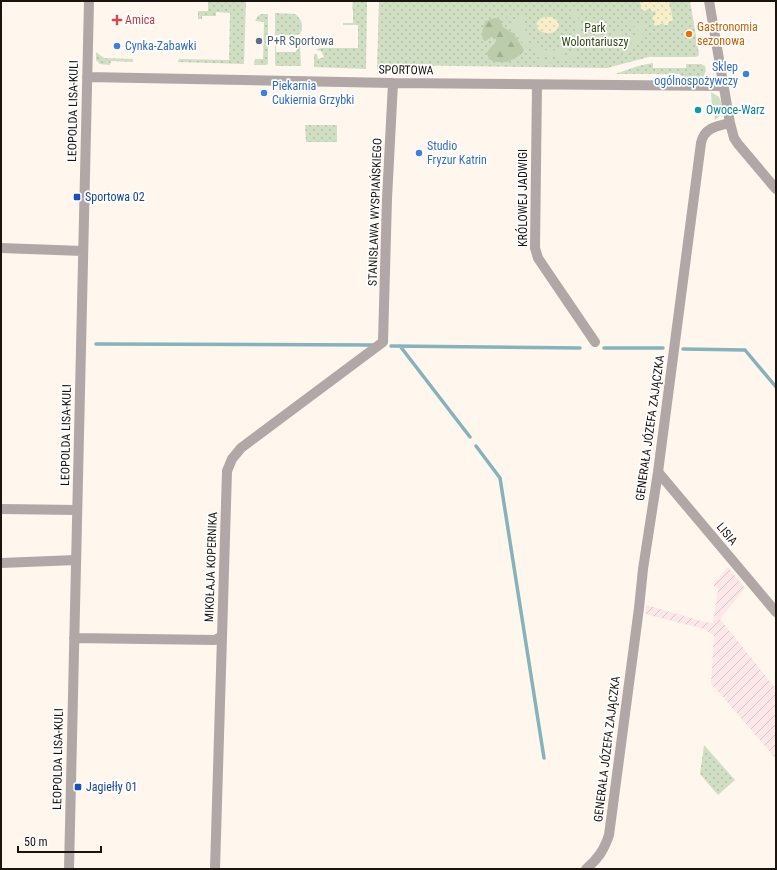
<svg xmlns="http://www.w3.org/2000/svg" width="777" height="870" viewBox="0 0 777 870" font-family="'Roboto Condensed',sans-serif">
<style>
.industrial{fill:url(#industrial-furrows)}
.grass{fill:url(#grass-dots)}
.forest{fill:url(#forest-firs)}
.sand{fill:url(#sand-dots)}
.garden{fill:#d0dec3;fill-rule:evenodd}
.lines{fill:none;stroke-linecap:round;stroke-linejoin:round}
.stream{stroke:#86b2bb;stroke-width:3.5}
.minor{stroke:#b1a7a7;stroke-width:10}
.health-dot{fill:#e0444e;stroke:#fff;stroke-width:1.5}
.food-dot{fill:#e8710a;stroke:#fff;stroke-width:1.5}
.service-dot{fill:#5c6f8a;stroke:#fff;stroke-width:1.5}
.shop-dot{fill:#3f7fe0;stroke:#fff;stroke-width:1.5}
.culture-dot{fill:#0f9aa8;stroke:#fff;stroke-width:1.5}
.transit-dot{fill:#1a4fb4;stroke:#fff;stroke-width:1.5}
.labels{text-anchor:middle;stroke-width:3.5;stroke-linejoin:round;paint-order:stroke}
.health-label{font-size:12px;fill:#be3a42;stroke:#fff;text-anchor:start}
.food-label{font-size:12px;fill:#c56008;stroke:#fff;text-anchor:start}
.park-label{font-size:12px;fill:#334918;stroke:#fff}
.service-label{font-size:12px;fill:#4e5e75;stroke:#fff;text-anchor:start}
.shop-label{font-size:12px;fill:#366cbe;stroke:#fff;text-anchor:start}
.street-label{font-size:12px;fill:#1a140f;stroke:#fff}
.culture-label{font-size:12px;fill:#0d838f;stroke:#fff;text-anchor:start}
.transit-label{font-size:12px;fill:#164399;stroke:#fff;text-anchor:start}
</style>
<defs>
<pattern id="industrial-furrows" width="10" height="10" patternUnits="userSpaceOnUse"><rect width="10" height="10" fill="#fde7e8"/><path d="M-1 1l2-2M0 10L10 0M9 11l2-2" fill="none" stroke="#d8c5c6"/></pattern>
<pattern id="grass-dots" width="8" height="8" patternUnits="userSpaceOnUse"><rect width="8" height="8" fill="#d0dec3"/><path d="M2 2h.1M6 6h.1" fill="none" stroke="#b2bea6" stroke-width="1.8" stroke-linecap="round"/></pattern>
<pattern id="forest-firs" width="22" height="20" patternUnits="userSpaceOnUse"><rect width="22" height="20" fill="#bbccab"/><path d="M5 1l3.5 6h-7zM16 11l3.5 6h-7z" fill="#a0ae92"/></pattern>
<pattern id="sand-dots" width="8" height="8" patternUnits="userSpaceOnUse"><rect width="8" height="8" fill="#f8eec8"/><path d="M2 2h.1M6 6h.1" fill="none" stroke="#d4cbab" stroke-width="1.8" stroke-linecap="round"/></pattern>
</defs>
<rect width="100%" height="100%" fill="#fff6ed"/>
<path class="industrial" d="M728,567L745,588L720,619L776,689V759L711,683L714,636L704,629L645,614L646,605L705,622L713,623L718,589L713,585Z"/>
<path class="grass" d="M208,1H246L244,64L178,62L179,59L229,60L230,13L216,12V16H202V19H198V11H208Z
M353,1H367L366,69L315,67L314,66V54H317L318,59L324,57L321,51L316,50L320,48H358V25H343V23H353V9H352Z
M379,1H690L699,54L698,56L695,57H649L607,68L391,65L388,68L377,69Z
M275,13L295,14C302,19 304,27 300,34L296,35H276V52H296L297,46H300L301,66H276L275,64Z
M261,14H268V64L266,65H254L255,59H263L264,22L255,21L258,16Z
M96,52L104,58L133,59V62L111,61L110,65L100,64L96,60Z
M653,63V68H686V64H701L705,66L706,71L703,78H685L679,74H615L638,66Z
M305,125H337V142H306Z
M704,745L735,780L718,795L700,774Z"/>
<path class="forest" d="M495,18L501,20L503,27L514,34L524,50C517,61 500,66 489,59L487,53C489,48 495,45 496,40L495,37H491L486,41L483,40C481,35 483,27 485,23C487,20 492,19 495,18Z"/>
<path class="sand" d="M641,1H669L673,20L668,23V25H664L663,23L659,25L658,26L654,25V20L652,19L654,15H656L655,10L654,12L650,10V8L646,10L645,11L641,10V5L640,4Z
M545,17H552L558,21L559,26C550,44 523,24 545,17Z"/>
<path class="garden" d="M576,6L580,26L577,40L574,25L575,24V20H573L570,7Z
M508,12H510V14L506,17C505,24 511,28 517,23V17L523,16L529,50L522,42L517,33L505,23V18Z
M627,21L636,23L642,22L646,26L645,29C641,34 642,41 636,45C620,55 606,27 627,21ZM629,24C638,26 641,34 635,40L630,35H622L620,33L622,27Z
M573,37L574,44C564,57 550,59 535,54L533,44C547,55 564,52 573,37Z
M575,47L577,57L537,65L536,58C551,63 565,59 575,47Z
M711,92L719,97L722,105L721,115L715,120L712,107Z"/>
<g class="lines">
<path class="stream" d="M96,344L373,345
M391,346L580,348
M400,346L470,437
M604,348H663
M683,349L745,350L776,387
M476,446L500,478L544,758"/>
<path class="minor" d="M87,77L393,83L724,86
M537,85L535,248L538,258L544,267L595,342
M730,123L734,138L738,144L776,189
M1,248L83,251
M658,472L776,612
M1,509L77,510
M1,563L76,560
M74,638L215,640L222,636
M69,869L89,1
M215,869L227,471L232,459L241,448L383,342L387,199L393,83
M586,869C598,859 604,850 609,835L639,608L643,569L658,472L701,143C704,128 716,126 730,123L709,1"/>
</g>
<path class="health-dot" d="M115 14h4v4h4v4h-4v4h-4v-4h-4v-4h4z"/>
<circle class="food-dot" cx="689" cy="34" r="4"/>
<circle class="service-dot" cx="259" cy="41" r="4"/>
<g class="shop-dot">
<circle cx="117" cy="46" r="4"/>
<circle cx="746" cy="74" r="4"/>
<circle cx="264" cy="93" r="4"/>
<circle cx="419" cy="153" r="4"/>
</g>
<circle class="culture-dot" cx="698" cy="110" r="4"/>
<g class="transit-dot">
<rect x="73" y="193" width="8" height="8" rx="2"/>
<rect x="74" y="783" width="8" height="8" rx="2"/>
</g>
<g class="labels">
<g class="health-label">
<text x="125" y="24">Amica</text>
</g>
<g class="food-label">
<text x="697" y="31">Gastronomia<tspan x="697" dy="14">sezonowa</tspan></text>
</g>
<g class="park-label">
<text x="595" y="32">Park<tspan x="595" dy="14">Wolontariuszy</tspan></text>
</g>
<g class="service-label">
<text x="267" y="45">P+R Sportowa</text>
</g>
<g class="shop-label">
<text x="125" y="50">Cynka-Zabawki</text>
<text x="738" y="71" text-anchor="end">Sklep<tspan x="738" dy="14">ogólnospożywczy</tspan></text>
<text x="272" y="90">Piekarnia<tspan x="272" dy="14">Cukiernia Grzybki</tspan></text>
<text x="427" y="150">Studio<tspan x="427" dy="14">Fryzur Katrin</tspan></text>
</g>
<g class="street-label">
<text transform="translate(406 70) rotate(1)" y="4">SPORTOWA</text>
<text transform="translate(73 111) rotate(-89)" y="4">LEOPOLDA LISA-KULI</text>
<text transform="translate(523 198) rotate(-90)" y="4">KRÓLOWEJ JADWIGI</text>
<text transform="translate(375 212) rotate(-88)" y="4">STANISŁAWA WYSPIAŃSKIEGO</text>
<text transform="translate(650 428) rotate(-82)" y="4">GENERAŁA JÓZEFA ZAJĄCZKA</text>
<text transform="translate(66 435) rotate(-89)" y="4">LEOPOLDA LISA-KULI</text>
<text transform="translate(727 534) rotate(50)" y="4">LISIA</text>
<text transform="translate(211 567) rotate(-88)" y="4">MIKOŁAJA KOPERNIKA</text>
<text transform="translate(607 749) rotate(-83)" y="4">GENERAŁA JÓZEFA ZAJĄCZKA</text>
<text transform="translate(58 759) rotate(-89)" y="4">LEOPOLDA LISA-KULI</text>
</g>
<g class="culture-label">
<text x="706" y="114">Owoce-Warz</text>
</g>
<g class="transit-label">
<text x="85" y="201">Sportowa 02</text>
<text x="86" y="791">Jagiełły 01</text>
</g>
</g>
<rect width="777" height="870" fill="none" stroke="#1a140f" stroke-width="4"/>
<path d="M18 846v6h83v-6" fill="none" stroke="#1a140f" stroke-width="2"/>
<text x="24" y="846" font-size="12" fill="#1a140f" stroke="#ffffff" stroke-width="3" paint-order="stroke">50 m</text>
</svg>
